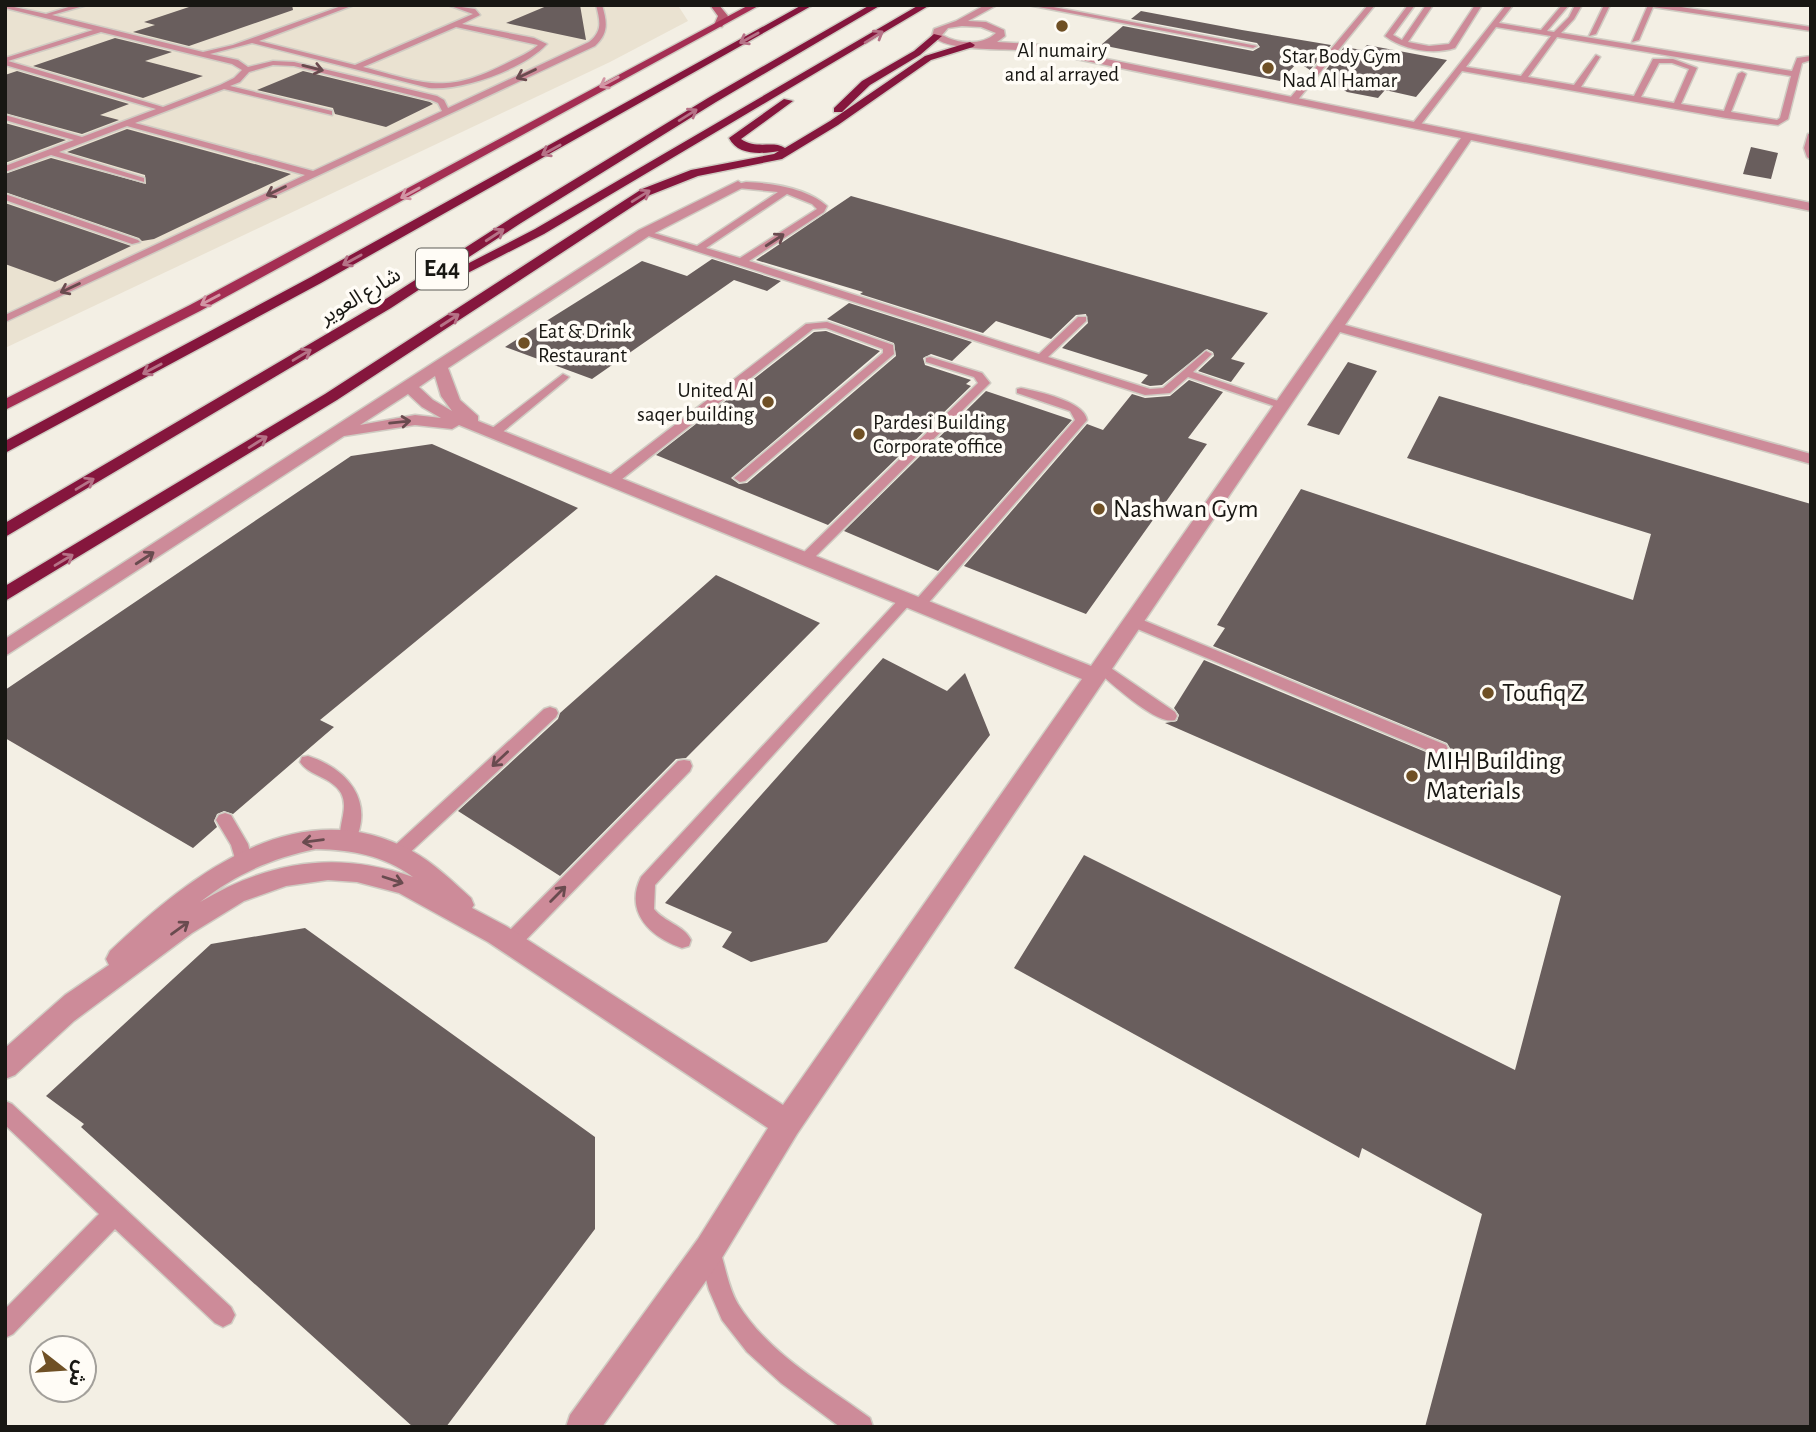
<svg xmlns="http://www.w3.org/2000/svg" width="1816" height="1432" font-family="'Alegreya Sans','Noto Sans Arabic',sans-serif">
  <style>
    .built { fill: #eae2d1 }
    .building { fill: #695e5d }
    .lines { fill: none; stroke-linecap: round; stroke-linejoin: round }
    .lane-casing { stroke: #d0ccc3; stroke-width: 3 }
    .street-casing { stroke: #d0ccc3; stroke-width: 3 }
    .secondary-casing { stroke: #d0ccc3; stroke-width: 3 }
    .primary-casing { stroke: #d0ccc3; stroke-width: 3 }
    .highway-casing { stroke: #d0ccc3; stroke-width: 3 }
    .lane { fill: #cd8b99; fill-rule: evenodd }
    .street { fill: #cd8b99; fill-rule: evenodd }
    .secondary { fill: #b7586f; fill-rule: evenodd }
    .primary { fill: #a42e53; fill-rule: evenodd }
    .highway { fill: #85163d; fill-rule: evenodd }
    .oneway { stroke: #b67287 }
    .oneway2 { stroke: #694b4f }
    .oneway3 { stroke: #d295a4 }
    .poi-dot { fill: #6f5025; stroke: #fffcf6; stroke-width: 2.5 }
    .labels { text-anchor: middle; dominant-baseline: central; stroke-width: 7; stroke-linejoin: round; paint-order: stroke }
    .far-poi-label { font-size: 21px; fill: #181713; stroke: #fffcf6; text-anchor: start }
    .far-street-label { font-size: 21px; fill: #181713; stroke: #fffcf6 }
    .shield { fill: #fffcf6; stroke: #5d5c57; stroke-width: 2 }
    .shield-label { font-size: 24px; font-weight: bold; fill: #181713 }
    .poi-label { font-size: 26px; fill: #181713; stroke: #fffcf6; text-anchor: start }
  </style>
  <rect width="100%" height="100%" fill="#f3efe4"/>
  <path class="built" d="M 5,5 L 674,5 L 679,7 L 688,21 L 610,62 L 5,348 Z"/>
  <path class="building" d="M 195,5 L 292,5 L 293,10 L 189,46 L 133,32 L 155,25 L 144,22 Z
    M 549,5 L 580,5 L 586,40 L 506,23 Z
    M 1141,11 L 1242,30 L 1331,45 L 1310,70 L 1298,62 L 1280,81 L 1101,45 L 1123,26 L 1253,51 L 1260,47 L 1257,43 L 1131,19 Z
    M 115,38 L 172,52 L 145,61 L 203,76 L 143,98 L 33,66 Z
    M 1367,45 L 1447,60 L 1416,97 L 1385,90 L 1378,98 L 1347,92 L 1321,76 L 1344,47 L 1362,50 Z
    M 17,71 L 129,104 L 100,115 L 119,120 L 82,134 L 5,113 L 5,75 Z
    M 303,71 L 430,102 L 433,104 L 386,127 L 335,114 L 333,108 L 257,90 Z
    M 5,123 L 66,140 L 5,163 Z
    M 127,129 L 291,174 L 154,239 L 142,241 L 139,238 L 5,192 L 5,174 L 51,158 L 146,184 L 145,175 L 67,152 Z
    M 1751,147 L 1778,153 L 1771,179 L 1743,174 Z
    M 851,196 L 1268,313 L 1231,359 L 1245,363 L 1231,382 L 1198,371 L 1214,356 L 1213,352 L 1207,349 L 1162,385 L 1150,386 L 1141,383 L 1148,375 L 1062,348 L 1088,323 L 1086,314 L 1076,315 L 1051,339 L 996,321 L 983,333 L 860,294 L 863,292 L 756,260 Z
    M 5,203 L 131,246 L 55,282 L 5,264 Z
    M 712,259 L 781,281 L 767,291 L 734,280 L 592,379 L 505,347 L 642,261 L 687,276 Z
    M 849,303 L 972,342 L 952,361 L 931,354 L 923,358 L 925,365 L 971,380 L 966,384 L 971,386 L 828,525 L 656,455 L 814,332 L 826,331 L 880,351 L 731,478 L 739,484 L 747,483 L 896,356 L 894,343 L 827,319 Z
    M 1348,362 L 1377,371 L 1339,435 L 1307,425 Z
    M 1189,380 L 1223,392 L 1188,438 L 1207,444 L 1086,614 L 964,566 L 1087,424 L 1103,430 L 1132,394 L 1145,398 L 1170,396 Z
    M 986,391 L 1072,420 L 938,571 L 844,531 Z
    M 1439,396 L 1811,504 L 1811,1427 L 1425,1427 L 1482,1214 L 1362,1148 L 1359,1158 L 1014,968 L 1084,855 L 1515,1070 L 1561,896 L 1165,723 L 1177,721 L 1179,715 L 1174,708 L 1204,660 L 1433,755 L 1448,754 L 1450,748 L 1447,743 L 1213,646 L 1225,628 L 1217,625 L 1301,489 L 1633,600 L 1651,534 L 1407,458 Z
    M 432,444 L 578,508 L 320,720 L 334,727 L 233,814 L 224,811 L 217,814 L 214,821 L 217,827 L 193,848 L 5,738 L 5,690 L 351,456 Z
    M 716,575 L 820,623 L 686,758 L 676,759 L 560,876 L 458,811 L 558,719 L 560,713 Z
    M 883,658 L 947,691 L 965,673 L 990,735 L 827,942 L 751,962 L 722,947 L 732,932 L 665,903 Z
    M 305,928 L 595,1137 L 595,1229 L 446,1427 L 413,1427 L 81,1127 L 84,1124 L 46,1096 L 211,944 Z"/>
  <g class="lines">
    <defs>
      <path id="lane" d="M 5,5 L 46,14 L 75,5 L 87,5 L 52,15 L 203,52 L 233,45 L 344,5 L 354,5 L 259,41 L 355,65 L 473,14 L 448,5 L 475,9 L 480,15 L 462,24 L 534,38 L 547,44 C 524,69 462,91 429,88 L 252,43 L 210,54 L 238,60 L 248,67 L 273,61 L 294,62 L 437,96 L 444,100 L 448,108 L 589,42 C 603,31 600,21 596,5 L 602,5 C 607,22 609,33 595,46 L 5,322 L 5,315 L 305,175 L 127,126 L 59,152 L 144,178 L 144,182 L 51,155 L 5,172 L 5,166 L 74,140 L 5,120 L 5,115 L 82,137 L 156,109 L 5,65 L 5,58 L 93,30 L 5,8 ZM 456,27 L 538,45 C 530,53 516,58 505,64 C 444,95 425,83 363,67 ZM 101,32 L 232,64 L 242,70 L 234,78 L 220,85 L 163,107 L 8,61 ZM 273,65 L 294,66 L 431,100 L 438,103 L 442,111 L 313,171 L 135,123 L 224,89 L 332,115 L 332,111 L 230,86 L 240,82 L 249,72 Z
        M 1028,5 L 1043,5 L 1257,46 L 1253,48 Z
        M 1368,5 L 1375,5 L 1296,102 L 1290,102 L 1290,98 Z
        M 1408,5 L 1415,5 L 1393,35 L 1402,40 L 1426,5 L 1433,5 L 1408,42 L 1429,46 L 1449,44 L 1475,5 L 1482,5 L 1455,48 C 1433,55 1403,50 1385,36 Z
        M 1506,5 L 1513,5 L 1499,23 L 1541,30 L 1562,5 L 1569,5 L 1547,31 L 1554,32 L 1569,17 L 1575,5 L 1582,5 L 1574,19 L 1561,33 L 1792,71 L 1797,58 L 1811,56 L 1811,60 L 1802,63 L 1788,119 L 1778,125 L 1726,118 L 1462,71 L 1419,127 L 1413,127 L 1413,123 ZM 1496,27 L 1551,36 L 1521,76 L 1466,67 ZM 1557,37 L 1791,76 L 1780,118 L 1777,120 L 1731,112 L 1746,74 L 1742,72 L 1738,74 L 1724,111 L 1681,104 L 1697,68 L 1673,59 L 1653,59 L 1634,96 L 1581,87 L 1600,57 L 1596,55 L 1574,85 L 1528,77 ZM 1659,63 L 1672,63 L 1689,69 L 1674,103 L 1641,97 Z
        M 1604,5 L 1610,5 L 1596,34 L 1589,36 Z
        M 1648,5 L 1668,5 L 1811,27 L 1811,31 L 1653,7 L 1639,40 L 1632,42 Z
        M 1808,134 L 1811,134 L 1811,160 L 1807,157 L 1804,148 Z
        M 746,182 C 771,183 807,188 827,206 L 824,212 L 749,261 L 1039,354 L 1078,317 L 1086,317 L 1086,321 L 1048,357 L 1150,389 L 1163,388 L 1206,351 L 1212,354 L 1193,372 L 1290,405 L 1284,409 L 1280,408 L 1188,377 L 1170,393 L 1145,395 L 639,233 L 644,230 L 697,246 L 778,192 L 738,188 L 733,185 ZM 787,194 L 812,204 L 817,209 L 740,258 L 706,248 Z
        M 5,194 L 138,240 L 140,242 L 132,244 L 5,200 Z
        M 827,322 L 893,345 L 894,354 L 745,481 L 740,482 L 734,478 L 883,353 L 883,349 L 826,328 L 813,329 L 617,483 L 607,483 L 607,477 L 806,324 Z
        M 930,357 L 982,373 L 990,383 L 810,562 L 800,562 L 798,559 L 800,556 L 978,383 L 974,377 L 926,362 L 926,358 Z
        M 563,374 L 569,377 L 567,379 L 499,435 L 491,435 L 491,429 Z
        M 1021,388 C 1039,392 1084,401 1087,420 L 924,608 L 914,608 L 912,605 L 914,602 L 1075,420 L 1070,411 L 1017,393 L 1017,389 Z
        M 906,595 L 911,597 L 913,600 L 911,603 L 655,885 L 654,909 C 664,922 685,926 691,940 L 689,946 L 682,948 C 650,937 624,912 641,877 L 901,597 Z
        M 1133,616 L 1446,745 L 1448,749 L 1446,753 L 1434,753 L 1128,625 L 1126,621 Z
        M 1102,662 L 1175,712 L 1177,716 L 1175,720 C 1157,726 1111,683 1097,671 L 1094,667 Z
        M 550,707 L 556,709 L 558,713 L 556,717 L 403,859 L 397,861 L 391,859 L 388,854 L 391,849 L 544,709 Z
        M 308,756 C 348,769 375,801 354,844 L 348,846 L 342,844 C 335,829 350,810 341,793 C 332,777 309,776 300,762 L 302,757 Z
        M 684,760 L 690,761 L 692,766 L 690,771 L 517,949 L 510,951 L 503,949 L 501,943 L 503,937 L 678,761 Z
        M 225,813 L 231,815 L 248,844 L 252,860 L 249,865 L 243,867 L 237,865 L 231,845 L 216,820 L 219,815 Z
        M 5,1101 L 12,1104 L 231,1307 L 235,1315 L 231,1323 L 223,1327 L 215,1323 L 115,1229 L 13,1334 L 5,1338 L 5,1309 L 99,1214 L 5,1125 Z
        M 709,1239 L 717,1242 C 725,1262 727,1285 738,1304 C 768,1353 825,1385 870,1418 L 873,1427 L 840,1427 L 781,1383 L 747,1352 L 722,1320 L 709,1290 L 700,1258 L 698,1250 L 701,1242 Z"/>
      <path id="street" d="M 985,5 L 997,5 L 968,21 L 986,22 L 1004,30 L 1005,36 L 997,42 L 1033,44 L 1811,203 L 1811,211 L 1471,140 L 1345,325 L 1811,454 L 1811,464 L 1340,332 L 797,1134 L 720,1261 L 602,1427 L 566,1427 L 570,1415 L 698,1239 L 768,1128 L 488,942 L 399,893 L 357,882 L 328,880 L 286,886 L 244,901 L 192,933 L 74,1021 L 15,1075 L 5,1079 L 5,1048 L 65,995 L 109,965 L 106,959 L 110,951 C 190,875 298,789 412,851 C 434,863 452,881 471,898 L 474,905 L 472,908 L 506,926 L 783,1105 L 1082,679 L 459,425 L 452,429 L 415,425 L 344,436 L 5,656 L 5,639 L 639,230 L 738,181 L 744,185 L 742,188 L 649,236 L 448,368 L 460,400 L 478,416 L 478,421 L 1091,666 L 1461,138 C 1323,110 1185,81 1047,53 C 1016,46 953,55 932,36 L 934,29 L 956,21 ZM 962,26 L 981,27 L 996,33 C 982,46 958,44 942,35 L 948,28 ZM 435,376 L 441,396 L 452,411 L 433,400 L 419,387 ZM 408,394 L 422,407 L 441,418 L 415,415 L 360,425 ZM 316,849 C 352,850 383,855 413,877 C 337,850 269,861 200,902 C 236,874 272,858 316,849 Z"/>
      <path id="secondary" d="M 710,5 L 719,5 L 728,16 L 722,27 L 714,25 L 718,16 Z"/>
      <path id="primary" d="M 749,5 L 760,5 L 200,311 L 5,410 L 5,399 L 190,305 Z"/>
      <path id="highway" d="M 802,5 L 813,5 L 321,283 L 5,453 L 5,441 L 311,277 Z
        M 870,5 L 881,5 L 716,102 L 521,223 L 391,308 L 5,537 L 5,523 L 381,302 L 513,217 L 708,98 Z
        M 919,5 L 930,5 L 544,234 L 450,282 L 440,282 L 438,279 L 535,229 Z
        M 934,34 L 942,36 L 920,55 L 870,85 L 842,112 L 834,112 L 834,108 L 862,81 L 914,51 Z
        M 970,42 L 975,45 L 973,47 L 931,60 L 838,125 L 782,159 L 698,176 L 650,195 L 337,400 L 5,601 L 5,586 L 325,394 L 642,189 L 691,170 L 774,154 L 779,151 C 762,154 738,156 729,138 L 784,99 L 793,101 L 741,139 C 757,150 773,140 785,148 L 830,121 L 925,56 Z"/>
    </defs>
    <use href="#lane" class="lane-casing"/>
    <use href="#street" class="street-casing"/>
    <use href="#secondary" class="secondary-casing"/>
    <use href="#primary" class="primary-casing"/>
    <use href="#highway" class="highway-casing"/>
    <use href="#lane" class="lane"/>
    <use href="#street" class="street"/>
    <use href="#secondary" class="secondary"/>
    <use href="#primary" class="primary"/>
    <use href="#highway" class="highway"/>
  </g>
  <defs><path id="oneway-shaft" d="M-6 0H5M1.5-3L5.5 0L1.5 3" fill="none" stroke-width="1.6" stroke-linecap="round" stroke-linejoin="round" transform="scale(1.75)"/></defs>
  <g class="oneway">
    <use href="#oneway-shaft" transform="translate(874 37) rotate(-32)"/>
    <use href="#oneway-shaft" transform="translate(749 38) rotate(151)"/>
    <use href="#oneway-shaft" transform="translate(688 115) rotate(-32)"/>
    <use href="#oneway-shaft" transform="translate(551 150) rotate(151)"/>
    <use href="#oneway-shaft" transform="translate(641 196) rotate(-32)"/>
    <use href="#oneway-shaft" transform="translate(495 235) rotate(-33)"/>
    <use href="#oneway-shaft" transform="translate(352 260) rotate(151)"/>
    <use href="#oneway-shaft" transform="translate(450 320) rotate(-33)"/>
    <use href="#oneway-shaft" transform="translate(302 355) rotate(-31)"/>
    <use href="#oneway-shaft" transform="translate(152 369) rotate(152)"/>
    <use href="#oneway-shaft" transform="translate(258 442) rotate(-32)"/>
    <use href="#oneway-shaft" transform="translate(85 484) rotate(-31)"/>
    <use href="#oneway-shaft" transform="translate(64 560) rotate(-31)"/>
  </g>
  <g class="oneway2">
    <use href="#oneway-shaft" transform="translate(313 68) rotate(14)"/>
    <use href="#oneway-shaft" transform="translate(526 74) rotate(155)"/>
    <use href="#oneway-shaft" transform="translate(276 191) rotate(155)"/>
    <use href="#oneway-shaft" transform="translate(775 240) rotate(-33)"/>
    <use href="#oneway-shaft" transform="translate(70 288) rotate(155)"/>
    <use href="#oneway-shaft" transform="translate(400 422) rotate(-6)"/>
    <use href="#oneway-shaft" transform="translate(145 558) rotate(-33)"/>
    <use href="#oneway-shaft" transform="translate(500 759) rotate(137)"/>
    <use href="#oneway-shaft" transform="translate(313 841) rotate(173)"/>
    <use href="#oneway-shaft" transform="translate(393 880) rotate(18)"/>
    <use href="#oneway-shaft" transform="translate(558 894) rotate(-45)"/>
    <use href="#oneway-shaft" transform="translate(180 928) rotate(-36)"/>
  </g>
  <g class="oneway3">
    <use href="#oneway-shaft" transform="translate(609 82) rotate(152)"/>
    <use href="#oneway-shaft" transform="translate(410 193) rotate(151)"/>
    <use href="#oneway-shaft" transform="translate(210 300) rotate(152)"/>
  </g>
  <g class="poi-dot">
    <circle cx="1062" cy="26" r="7"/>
    <circle cx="1268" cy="68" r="7"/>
    <circle cx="524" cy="343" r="7"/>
    <circle cx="768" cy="402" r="7"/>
    <circle cx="859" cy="434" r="7"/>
    <circle cx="1099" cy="509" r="7"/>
    <circle cx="1488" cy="693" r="7"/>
    <circle cx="1412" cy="776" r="7"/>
  </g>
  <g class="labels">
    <g class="far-poi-label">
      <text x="1062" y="50" text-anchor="middle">Al numairy<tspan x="1062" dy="24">and al arrayed</tspan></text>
      <text x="1282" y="56">Star Body Gym<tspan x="1282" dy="24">Nad Al Hamar</tspan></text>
      <text x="538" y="331">Eat &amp; Drink<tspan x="538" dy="24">Restaurant</tspan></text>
      <text x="754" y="390" text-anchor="end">United Al<tspan x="754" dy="24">saqer building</tspan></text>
      <text x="873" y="422">Pardesi Building<tspan x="873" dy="24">Corporate office</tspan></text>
    </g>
    <g class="far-street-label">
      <text transform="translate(360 296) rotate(-31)">شارع العوير</text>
    </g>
    <rect class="shield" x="416" y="248.5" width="52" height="41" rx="5"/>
    <g class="shield-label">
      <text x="442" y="269">E44</text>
    </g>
    <g class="poi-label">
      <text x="1113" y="509">Nashwan Gym</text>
      <text x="1502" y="693">Toufiq Z</text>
      <text x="1426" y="761">MIH Building<tspan x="1426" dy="30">Materials</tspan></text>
    </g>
  </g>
  <rect width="1816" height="1432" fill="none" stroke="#181713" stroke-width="14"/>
  <g transform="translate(63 1369) rotate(107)"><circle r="33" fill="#fffcf6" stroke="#a3a09b" stroke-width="2"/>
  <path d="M0-5L12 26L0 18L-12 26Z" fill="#6f5025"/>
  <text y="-10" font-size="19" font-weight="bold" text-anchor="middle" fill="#181713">ش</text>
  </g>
</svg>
